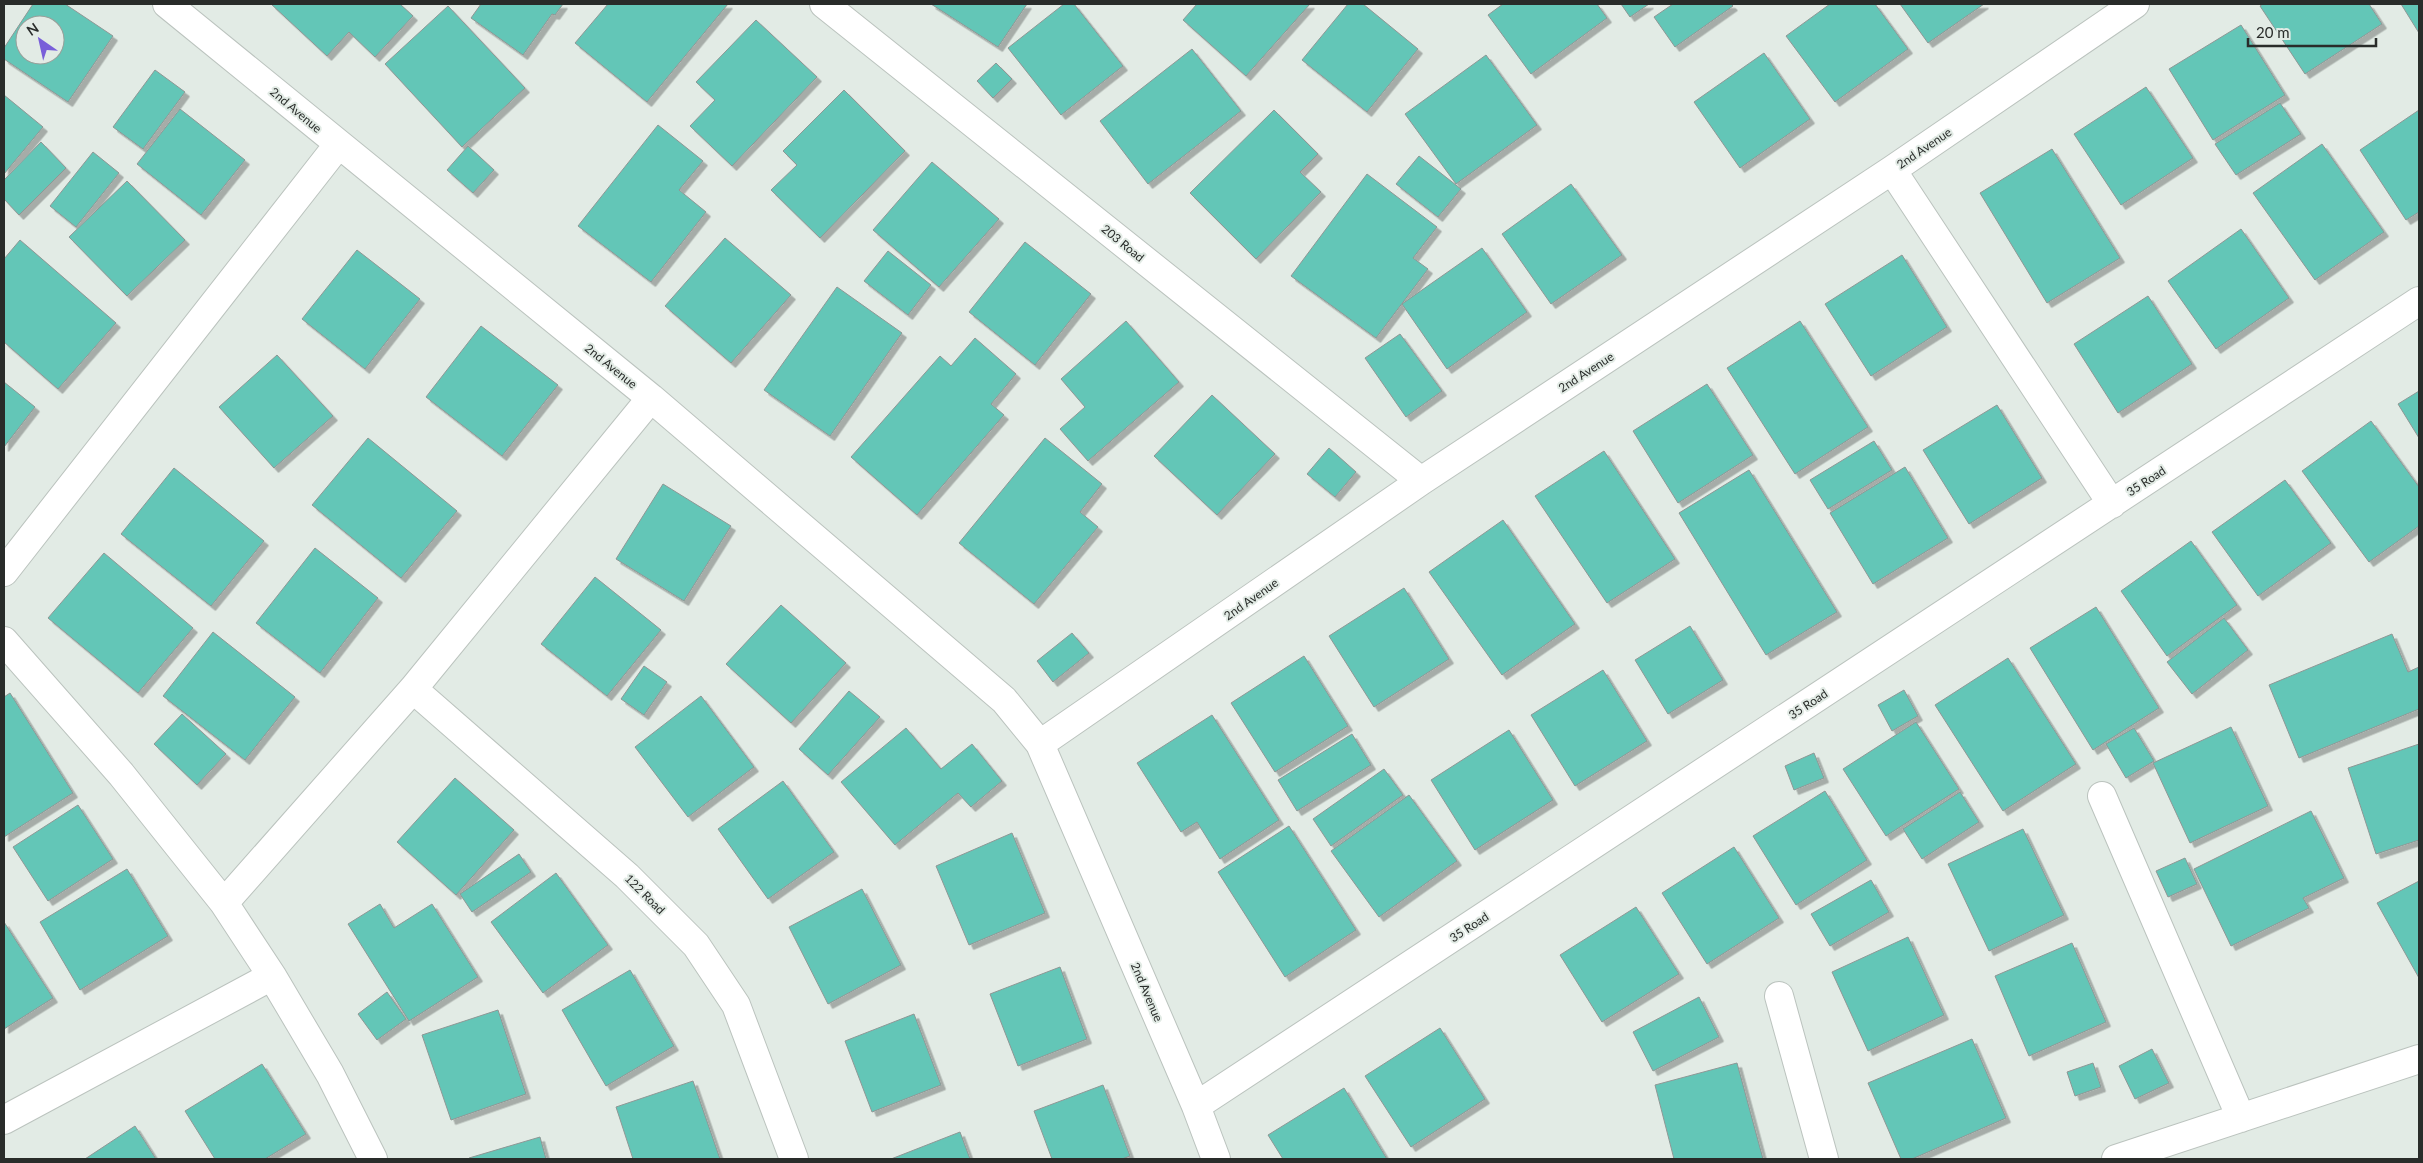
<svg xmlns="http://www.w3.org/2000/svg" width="2423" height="1163" font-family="Lato,sans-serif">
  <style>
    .building { fill: #63c6b7; stroke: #8e9795; fill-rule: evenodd; filter: url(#shadow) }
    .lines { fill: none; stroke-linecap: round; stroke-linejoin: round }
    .minor-casing { stroke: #bbc3be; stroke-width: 30 }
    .minor { stroke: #fff; stroke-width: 28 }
    .labels { text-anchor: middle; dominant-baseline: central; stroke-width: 4; stroke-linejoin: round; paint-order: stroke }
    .street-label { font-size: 12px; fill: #292c2a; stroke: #e2ebe5 }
  </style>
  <defs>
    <filter id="shadow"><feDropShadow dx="4.5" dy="4.5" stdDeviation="0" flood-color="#0004"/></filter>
  </defs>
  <rect width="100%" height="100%" fill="#e2ebe5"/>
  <path class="building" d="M 33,4 L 65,4 L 113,36 L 68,102 L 4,59 L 4,48 ZM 25,25 L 55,25 L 55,55 L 25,55 Z
    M 271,4 L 400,4 L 413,16 L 375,57 L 349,32 L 327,56 Z
    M 481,4 L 563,4 L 555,15 L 552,14 L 523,55 L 471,18 Z
    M 608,4 L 728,4 L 647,102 L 575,43 Z
    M 931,4 L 1027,4 L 998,47 Z
    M 1064,4 L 1074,4 L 1123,66 L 1061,115 L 1008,48 Z
    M 1197,4 L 1310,4 L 1246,76 L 1183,20 Z
    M 1348,4 L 1363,4 L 1418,49 L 1367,112 L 1302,60 Z
    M 1503,4 L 1597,4 L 1607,18 L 1531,74 L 1488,15 Z
    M 1621,4 L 1649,4 L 1630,17 Z
    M 1673,4 L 1731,4 L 1733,6 L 1675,47 L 1654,17 Z
    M 1830,4 L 1875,4 L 1908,49 L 1835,102 L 1786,36 Z
    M 1900,4 L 1984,4 L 1928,43 Z
    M 2263,4 L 2369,4 L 2382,24 L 2305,74 L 2260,6 Z
    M 2401,4 L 2419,4 L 2419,33 Z
    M 448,6 L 525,88 L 462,147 L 385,64 Z
    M 756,20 L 817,77 L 732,166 L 690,126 L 715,100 L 696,82 Z
    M 2241,25 L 2285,95 L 2213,140 L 2169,69 Z
    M 1192,49 L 1241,111 L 1148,184 L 1100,121 Z
    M 1764,53 L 1810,119 L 1740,168 L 1694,102 Z
    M 1486,55 L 1537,125 L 1456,184 L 1405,114 Z
    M 996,63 L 1012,79 L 993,98 L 977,81 Z
    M 155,70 L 185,92 L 143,149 L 113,127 Z
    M 2146,87 L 2193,158 L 2121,205 L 2074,134 Z
    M 844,90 L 905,151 L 820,238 L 771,190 L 797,165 L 783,151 Z
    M 4,95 L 43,127 L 4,174 Z
    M 2280,103 L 2301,134 L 2236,175 L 2215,144 Z
    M 180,109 L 245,160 L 201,215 L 137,164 Z
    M 1274,110 L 1318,154 L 1300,172 L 1321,192 L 1256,259 L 1190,193 Z
    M 2419,110 L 2419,212 L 2406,220 L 2360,150 Z
    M 658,125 L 703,161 L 679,190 L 706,212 L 651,282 L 578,226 Z
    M 41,142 L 66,168 L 19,215 L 4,199 L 4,180 Z
    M 2322,144 L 2384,232 L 2315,280 L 2253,193 Z
    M 468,146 L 494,170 L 473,193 L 447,170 Z
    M 2052,149 L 2120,258 L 2047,303 L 1980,193 Z
    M 93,152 L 119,173 L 76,227 L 50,206 Z
    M 1419,156 L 1461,189 L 1438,217 L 1396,184 Z
    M 932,162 L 999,219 L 939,287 L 873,230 Z
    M 1367,174 L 1437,227 L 1413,258 L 1428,269 L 1376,338 L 1291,276 Z
    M 127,181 L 185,240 L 127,296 L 69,237 Z
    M 1571,184 L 1622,255 L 1551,304 L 1502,234 Z
    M 2241,229 L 2289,298 L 2216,349 L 2168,281 Z
    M 725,238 L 791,295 L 731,363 L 665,306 Z
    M 20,240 L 116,323 L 58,389 L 4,342 L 4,259 Z
    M 1025,242 L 1091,294 L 1035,365 L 969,312 Z
    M 1482,248 L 1527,312 L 1447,369 L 1402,304 Z
    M 357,250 L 420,299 L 365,369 L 302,319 Z
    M 888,251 L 931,285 L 908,315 L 864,281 Z
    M 1902,255 L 1947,327 L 1871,376 L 1825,304 Z
    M 837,287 L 902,333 L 830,436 L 764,390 Z
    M 2148,296 L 2192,364 L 2118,413 L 2074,344 Z
    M 1126,321 L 1179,382 L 1088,461 L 1060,429 L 1085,407 L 1061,379 Z
    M 1800,321 L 1868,427 L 1795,474 L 1727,368 Z
    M 481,326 L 558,385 L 502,456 L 426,397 Z
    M 1400,334 L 1442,391 L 1406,417 L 1365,358 Z
    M 975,338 L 1016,374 L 991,404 L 1004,415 L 917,515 L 851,457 L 940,356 L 951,366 Z
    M 277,355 L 333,416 L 274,468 L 219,407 Z
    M 4,382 L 35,407 L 4,447 Z
    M 1707,384 L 1753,455 L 1678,503 L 1633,431 Z
    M 2419,391 L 2419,438 L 2398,404 Z
    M 1212,395 L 1275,454 L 1217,515 L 1154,456 Z
    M 1997,405 L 2042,478 L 1969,524 L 1923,450 Z
    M 2371,421 L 2419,487 L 2419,526 L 2369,562 L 2302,471 Z
    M 368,438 L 457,511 L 401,578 L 312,505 Z
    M 1045,438 L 1102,484 L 1080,512 L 1098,527 L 1034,604 L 959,543 Z
    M 1874,441 L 1892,470 L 1828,509 L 1810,480 Z
    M 1329,448 L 1356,472 L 1335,497 L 1307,474 Z
    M 1604,451 L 1675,559 L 1607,603 L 1535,496 Z
    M 1905,467 L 1948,538 L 1873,584 L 1830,513 Z
    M 174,468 L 264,541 L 211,606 L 121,534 Z
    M 1749,470 L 1837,612 L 1766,655 L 1679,513 Z
    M 2285,480 L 2331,543 L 2258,596 L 2212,532 Z
    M 663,484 L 731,526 L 684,601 L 616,559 Z
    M 1503,520 L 1575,624 L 1502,675 L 1429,572 Z
    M 2191,541 L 2237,605 L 2167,656 L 2121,591 Z
    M 315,548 L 378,598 L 320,673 L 256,623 Z
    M 104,553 L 193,628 L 138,693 L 48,618 Z
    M 595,577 L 661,630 L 607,696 L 541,644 Z
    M 1404,588 L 1449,659 L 1374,707 L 1329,636 Z
    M 781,605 L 846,663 L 791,723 L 726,664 Z
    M 2096,607 L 2159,708 L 2093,750 L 2030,648 Z
    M 2224,618 L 2248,650 L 2192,694 L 2167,662 Z
    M 1690,626 L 1723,680 L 1668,714 L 1635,660 Z
    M 213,632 L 295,697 L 245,760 L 163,696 Z
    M 1072,633 L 1089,653 L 1053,682 L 1037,661 Z
    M 2392,634 L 2408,672 L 2419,667 L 2419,709 L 2299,758 L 2269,685 Z
    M 1304,656 L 1348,726 L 1275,772 L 1231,703 Z
    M 2008,658 L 2076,764 L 2003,811 L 1935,705 Z
    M 644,666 L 667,682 L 644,715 L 621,699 Z
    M 1603,670 L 1647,741 L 1575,786 L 1531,715 Z
    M 1904,690 L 1918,716 L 1892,731 L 1878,705 Z
    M 849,691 L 880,717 L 828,775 L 799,749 Z
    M 10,693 L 73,793 L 4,837 L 4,697 Z
    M 701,696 L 754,767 L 688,817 L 635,747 Z
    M 182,714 L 226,754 L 197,785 L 154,744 Z
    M 1212,715 L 1279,820 L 1220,859 L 1197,822 L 1181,832 L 1137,763 Z
    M 1916,722 L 1959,789 L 1886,836 L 1843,769 Z
    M 2231,727 L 2268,806 L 2190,843 L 2153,763 Z
    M 906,728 L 941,769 L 972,744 L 1002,781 L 971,807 L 958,793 L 895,845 L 841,782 Z
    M 2134,728 L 2154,761 L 2126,778 L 2106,744 Z
    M 1509,730 L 1553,800 L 1475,850 L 1431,780 Z
    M 1352,734 L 1371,765 L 1297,811 L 1278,780 Z
    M 2419,744 L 2419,840 L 2376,854 L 2348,768 Z
    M 1814,753 L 1824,778 L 1794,790 L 1785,766 Z
    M 1384,769 L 1403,795 L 1331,846 L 1313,819 Z
    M 455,778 L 514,830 L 456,895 L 397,842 Z
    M 783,781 L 834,852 L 768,899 L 718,829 Z
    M 1825,791 L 1867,860 L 1796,905 L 1753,836 Z
    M 1960,792 L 1979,822 L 1922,859 L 1903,829 Z
    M 1409,795 L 1457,861 L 1379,917 L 1331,851 Z
    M 78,805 L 113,859 L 48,901 L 13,847 Z
    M 2311,811 L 2344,878 L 2303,898 L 2309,908 L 2231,946 L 2194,869 Z
    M 1289,826 L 1356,930 L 1285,977 L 1218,872 Z
    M 2023,829 L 2064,915 L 1989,951 L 1948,864 Z
    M 1012,833 L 1045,913 L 969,945 L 936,866 Z
    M 1734,847 L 1779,918 L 1707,964 L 1662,893 Z
    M 519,854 L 531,872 L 472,912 L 460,894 Z
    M 2185,858 L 2197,884 L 2168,897 L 2156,871 Z
    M 127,869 L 168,936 L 80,990 L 40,922 Z
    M 556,873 L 608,945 L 543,993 L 491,922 Z
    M 1871,880 L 1889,912 L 1830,946 L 1811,914 Z
    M 2419,881 L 2419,978 L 2377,903 Z
    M 862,889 L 901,965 L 828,1004 L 789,927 Z
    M 380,904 L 394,928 L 432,904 L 478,977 L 409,1021 L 348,924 Z
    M 1636,907 L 1679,974 L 1602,1022 L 1560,955 Z
    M 4,922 L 53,998 L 4,1029 Z
    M 1908,937 L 1944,1015 L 1868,1051 L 1832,972 Z
    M 2072,943 L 2106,1022 L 2029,1056 L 1995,976 Z
    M 1060,967 L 1087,1039 L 1018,1066 L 990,994 Z
    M 630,970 L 674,1046 L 606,1086 L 562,1010 Z
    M 387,992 L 406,1019 L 377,1040 L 358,1014 Z
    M 1699,997 L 1719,1037 L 1653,1071 L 1633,1032 Z
    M 498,1010 L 526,1094 L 451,1120 L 422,1035 Z
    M 914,1014 L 941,1085 L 872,1112 L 845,1041 Z
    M 1440,1028 L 1485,1099 L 1411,1147 L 1365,1076 Z
    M 1972,1039 L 2006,1118 L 1912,1159 L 1901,1159 L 1868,1083 Z
    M 2152,1049 L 2169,1083 L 2135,1099 L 2119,1066 Z
    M 1737,1063 L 1763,1159 L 1674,1159 L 1655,1085 Z
    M 2093,1063 L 2101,1087 L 2075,1096 L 2067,1072 Z
    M 262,1064 L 306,1134 L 265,1159 L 215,1159 L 185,1111 Z
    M 693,1081 L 720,1159 L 633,1159 L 616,1107 Z
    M 1103,1085 L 1130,1156 L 1122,1159 L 1052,1159 L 1034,1111 Z
    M 1344,1088 L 1387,1159 L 1283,1159 L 1268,1135 Z
    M 135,1126 L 156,1159 L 85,1159 Z
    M 960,1132 L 970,1159 L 891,1159 Z
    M 540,1137 L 546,1159 L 469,1159 L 469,1158 Z"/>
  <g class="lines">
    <defs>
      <path id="minor" d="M 167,4 L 651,398 L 1004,700 L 1040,744 L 1196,1106 L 1216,1159
        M 824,4 L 1421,481
        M 1892,170 L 2112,504
        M 4,572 L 338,145
        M 4,641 L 121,774 L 224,903 L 272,976 L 330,1074 L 373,1159
        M 413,689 L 627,876 L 696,945 L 736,1005 L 794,1159
        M 1040,744 L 1421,481 L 1892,170 L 2135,4
        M 2102,796 L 2241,1118
        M 224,903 L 413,689 L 651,398
        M 1779,996 L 1824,1159
        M 1196,1106 L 2419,301
        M 4,1120 L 272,976
        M 2116,1159 L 2419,1059"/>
    </defs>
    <use href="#minor" class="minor-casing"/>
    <use href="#minor" class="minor"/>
  </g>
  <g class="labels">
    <g class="street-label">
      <text transform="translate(296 110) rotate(40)">2nd Avenue</text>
      <text transform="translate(1924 148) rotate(-34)">2nd Avenue</text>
      <text transform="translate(1123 243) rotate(39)">203 Road</text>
      <text transform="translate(611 366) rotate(39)">2nd Avenue</text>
      <text transform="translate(1586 372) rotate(-33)">2nd Avenue</text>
      <text transform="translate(2146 481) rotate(-33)">35 Road</text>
      <text transform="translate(1251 599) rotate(-35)">2nd Avenue</text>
      <text transform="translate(1808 704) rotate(-33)">35 Road</text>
      <text transform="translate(645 894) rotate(45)">122 Road</text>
      <text transform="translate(1469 927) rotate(-33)">35 Road</text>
      <text transform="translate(1147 992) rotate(67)">2nd Avenue</text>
    </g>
  </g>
  <rect width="2423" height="1163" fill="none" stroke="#292c2a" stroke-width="10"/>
  <g transform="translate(40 40) rotate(326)"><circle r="24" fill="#e2ebe5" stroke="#989f9a"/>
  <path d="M0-4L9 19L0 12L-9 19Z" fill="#795fd9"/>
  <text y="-8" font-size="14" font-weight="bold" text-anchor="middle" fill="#292c2a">N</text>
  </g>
  <path d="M2248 38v8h128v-8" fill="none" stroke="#292c2a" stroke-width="2.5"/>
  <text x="2256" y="38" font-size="15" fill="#292c2a" stroke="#e2ebe5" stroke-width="4" paint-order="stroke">20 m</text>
</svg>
